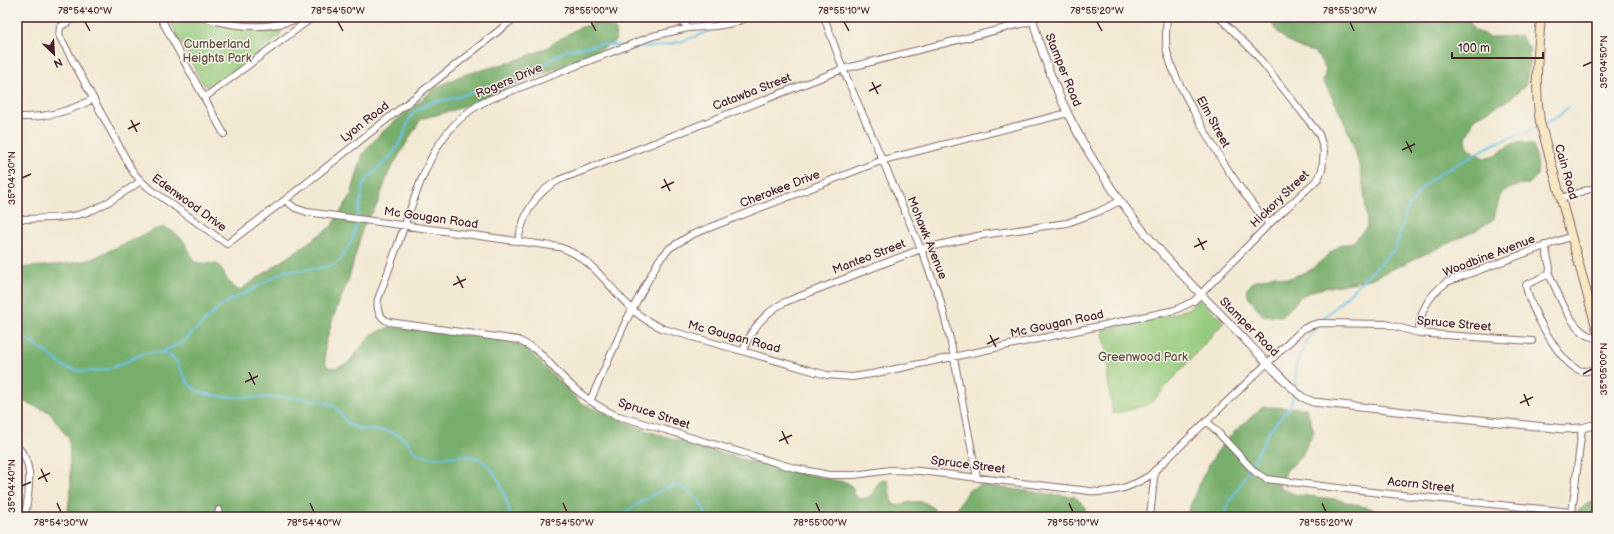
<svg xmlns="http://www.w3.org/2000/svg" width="1614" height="534" font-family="'Balsamiq Sans',sans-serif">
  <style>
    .green { fill: #95ca7c; stroke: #707454 }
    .forest { fill: #78ae6c; stroke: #61664c }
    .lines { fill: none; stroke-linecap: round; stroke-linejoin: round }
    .stream { stroke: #6cc2e9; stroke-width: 2 }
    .minor-casing { stroke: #856666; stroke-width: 8 }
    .tertiary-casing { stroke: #856666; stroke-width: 9 }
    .secondary-casing { stroke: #856666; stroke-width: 10 }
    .minor { stroke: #fff; stroke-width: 6 }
    .tertiary { stroke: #fff; stroke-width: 7 }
    .secondary { stroke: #f7e8c3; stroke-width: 8 }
    .ticks { fill: none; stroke: #4a1f2b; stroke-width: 1.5 }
    .labels { text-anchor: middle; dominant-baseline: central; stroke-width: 3; stroke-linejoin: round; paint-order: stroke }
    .park-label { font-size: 12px; fill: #605243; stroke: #f7f3e8 }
    .street-label { font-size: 12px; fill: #4a1f2b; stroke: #f7f3e8 }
    .neatline { fill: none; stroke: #4a1f2b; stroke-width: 1.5 }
    .ticks-label { font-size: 10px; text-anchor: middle; fill: #4a1f2b }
  </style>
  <rect width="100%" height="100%" fill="#f7f3e8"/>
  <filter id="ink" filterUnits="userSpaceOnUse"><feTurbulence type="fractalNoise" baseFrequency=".025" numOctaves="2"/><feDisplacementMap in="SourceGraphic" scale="8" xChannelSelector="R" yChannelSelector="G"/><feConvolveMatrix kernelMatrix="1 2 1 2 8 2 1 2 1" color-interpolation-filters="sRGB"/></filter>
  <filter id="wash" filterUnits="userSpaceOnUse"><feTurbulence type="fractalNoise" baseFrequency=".012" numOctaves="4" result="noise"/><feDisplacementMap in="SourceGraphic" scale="16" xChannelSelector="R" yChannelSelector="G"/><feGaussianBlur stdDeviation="0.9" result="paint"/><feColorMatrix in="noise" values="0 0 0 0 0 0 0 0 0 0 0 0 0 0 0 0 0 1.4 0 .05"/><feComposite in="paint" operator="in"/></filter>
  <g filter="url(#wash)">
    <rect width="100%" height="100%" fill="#f2e9d3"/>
    <path class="green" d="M 168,17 L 196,17 L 210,22 L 279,27 L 281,33 L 280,36 L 217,85 C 211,87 206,88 202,83 Z
      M 1201,299 L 1224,322 L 1153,401 L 1144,406 L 1113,414 L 1108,381 L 1107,351 L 1102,330 L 1176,313 L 1189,308 Z"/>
    <path class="forest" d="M 1269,17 L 1469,17 L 1468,19 L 1474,30 L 1490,37 L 1521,36 L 1529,48 L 1530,65 L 1525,86 L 1508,100 L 1475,118 L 1466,138 L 1468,149 L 1484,158 L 1498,154 L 1510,144 L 1520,142 L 1533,145 L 1538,165 L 1537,176 L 1529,184 L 1517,186 L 1501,192 L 1494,219 L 1473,232 L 1371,279 L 1315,290 L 1299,297 L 1294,305 L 1281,316 L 1263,315 L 1249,298 L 1246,290 L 1254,281 L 1275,275 L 1287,279 L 1311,270 L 1338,246 L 1353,242 L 1367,227 C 1365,169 1352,131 1323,81 L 1326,69 L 1315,52 C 1294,48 1277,37 1269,17 Z
      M 601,22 L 616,30 L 615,41 L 590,56 L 546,72 L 454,110 L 421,119 L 389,172 L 377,205 L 363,227 L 349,278 L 333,318 L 325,346 L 325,362 L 328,367 L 336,368 L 348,363 L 371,335 L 390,327 L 508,340 L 529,351 L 581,403 L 650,432 L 752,462 L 848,483 L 853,488 L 854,494 L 860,499 C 877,497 871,488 882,480 L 888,481 L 891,500 L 894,505 C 910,505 919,495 934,509 L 933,517 L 67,517 L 71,488 L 69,439 L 49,412 L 17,399 L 17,268 L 66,264 L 89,260 L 156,229 L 165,227 C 182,236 187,243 193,261 C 202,265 210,262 219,265 L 228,281 L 239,291 L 332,226 L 351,195 L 363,153 L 381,133 L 437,87 L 460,76 L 514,61 L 543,50 L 578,28 Z
      M 1263,407 L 1306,408 L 1314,431 L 1301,457 L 1286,471 L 1279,488 L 1297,495 L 1335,499 L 1403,517 L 1186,517 C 1194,496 1202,474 1215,455 C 1226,437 1247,421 1263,407 Z
      M 981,485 L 1075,497 L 1083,504 L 1088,517 L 958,517 L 957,508 L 968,490 Z
      M 1597,501 L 1597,517 L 1570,517 L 1589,503 Z"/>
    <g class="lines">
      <path class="stream" d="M 723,22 L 735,17
        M 633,45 C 653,51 695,40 713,28
        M 1543,124 L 1559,116 L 1569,106
        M 1321,321 L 1395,249 L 1401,232 L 1406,211 L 1423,186 L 1445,170 L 1496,143 L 1539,127
        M 17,332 C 29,342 42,349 54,358 C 57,361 60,364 63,366 C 79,374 104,372 119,365 C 133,359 145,349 162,353 C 186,358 178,386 203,393 C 242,403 282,392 320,401 C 345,406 338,419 352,426 C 365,433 380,428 393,433 C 400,435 406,440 410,445 C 411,447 412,449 413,450 C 416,453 421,454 424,456 C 445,463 465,447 485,463 C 498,473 504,491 508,506 C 509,509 509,514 511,517
        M 161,353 L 184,341 L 220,307 L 230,300 L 248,292 L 279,274 L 288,270 L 299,271 L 331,266 L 340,261 L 353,238 L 362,194 L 363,185 L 369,177 L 392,155 L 403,137 L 409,119 L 415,111 L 433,102 L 455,98 L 469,93 L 492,90 L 525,80 L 559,54 L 567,50 L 602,44 L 622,46
        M 1295,388 L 1296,364 L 1312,332 L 1317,326
        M 614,517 C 638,509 656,486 681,485 L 699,500 L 707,517
        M 1223,517 L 1227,506 L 1252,465 L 1269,431 L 1290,407 L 1294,392"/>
    </g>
  </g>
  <g filter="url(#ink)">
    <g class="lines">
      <defs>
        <path id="minor" d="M 76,17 L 60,27 L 59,35 L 133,172 L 141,181 L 149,188 L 227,244 L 285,200 L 516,17
          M 160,17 L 224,134
          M 201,17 C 233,27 270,31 302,17
          M 679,17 L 688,28
          M 749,17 L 733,23 L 716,26 L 688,28 L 653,36 L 488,100 C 438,124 424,172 406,221 C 397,247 388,273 378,299 C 376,310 379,317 389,322 L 518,340 L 533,348 L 540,353 C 565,380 580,398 615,415 L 794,468 L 829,475 L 854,475 L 891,470 L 920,471 L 1098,492 C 1117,492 1133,486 1149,476 L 1303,329 L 1312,325 L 1320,323 L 1386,324 L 1419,333 L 1430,334 L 1532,341
          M 824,17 L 843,69 L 921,249 L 940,299 L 951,343 L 977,477
          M 1167,17 C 1166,28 1165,40 1167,51 C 1172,72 1183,91 1193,110 C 1216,152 1237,188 1269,224
          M 204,98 L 313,17
          M 17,117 C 44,118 69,112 93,99
          M 1561,198 L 1597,187
          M 285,200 L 295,208 L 307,212 L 559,247 C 592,257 608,287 633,310 C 642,318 652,324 664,329 L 827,375 L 852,377 L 872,374 L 1175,310 L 1194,301 L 1269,224 L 1318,179 L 1322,170 L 1324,151 L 1319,134 L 1255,53 L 1219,17
          M 17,219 C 41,218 68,220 90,211 C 108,204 124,192 141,181
          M 518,241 C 523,215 534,193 559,180 L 843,69 L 1033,21
          M 1545,245 L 1550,268 L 1549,274 C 1559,294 1572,336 1597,338
          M 1549,274 L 1526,285 C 1528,306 1560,363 1579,370 C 1585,373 1591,370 1597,368
          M 1419,333 C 1419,311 1429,295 1447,282 L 1572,236
          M 743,351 C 751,329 764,313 785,302 L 921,249 L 982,235 L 1067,223 L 1098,212 L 1120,201
          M 590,401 L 626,321 L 659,260 L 670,248 L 691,235 L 883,160 L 1068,113
          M 1207,421 L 1255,472 L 1266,479 L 1362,491 L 1572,512 L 1582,428
          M 17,446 C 36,465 28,493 25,517
          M 218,517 L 219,510
          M 1150,517 L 1155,470"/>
        <path id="tertiary" d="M 1032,17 C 1051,92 1090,163 1137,223 C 1167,261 1201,294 1234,328 C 1256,351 1278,376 1302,397 L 1313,402 L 1564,429 L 1582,428 L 1597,424"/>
        <path id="secondary" d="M 1541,17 C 1538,55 1534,83 1540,122 L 1597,330"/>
      </defs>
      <use href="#minor" class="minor-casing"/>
      <use href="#tertiary" class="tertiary-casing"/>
      <use href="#secondary" class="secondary-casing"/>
      <use href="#minor" class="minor"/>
      <use href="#tertiary" class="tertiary"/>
      <use href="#secondary" class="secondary"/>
    </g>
  </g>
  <path class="ticks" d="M 85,22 L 90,31M 338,22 L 343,31M 591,22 L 596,31M 844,22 L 849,31M 1097,22 L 1102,31M 1350,22 L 1354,31M 1583,66 L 1592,62M 872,82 L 878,94M 869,91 L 881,85M 131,120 L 137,132M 128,129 L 140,123M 1406,141 L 1412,153M 1402,150 L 1415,144M 22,178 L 31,174M 664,179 L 670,191M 661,188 L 674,182M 1198,238 L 1204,250M 1194,247 L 1207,241M 457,276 L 463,288M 453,285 L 466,279M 990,335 L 996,347M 987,344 L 999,338M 249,372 L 255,385M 1583,374 L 1592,369M 245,382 L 258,376M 1524,394 L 1529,406M 1520,403 L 1533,397M 782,431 L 788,444M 779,441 L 792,435M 41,469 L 47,482M 38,479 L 50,473M 22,486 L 31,482M 57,503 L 61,512M 310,503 L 314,512M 563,503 L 567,512M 816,503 L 820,512M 1069,503 L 1073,512M 1322,503 L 1326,512"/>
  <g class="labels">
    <g class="park-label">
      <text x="217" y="44">Cumberland<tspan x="217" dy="14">Heights Park</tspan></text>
      <text x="1143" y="357">Greenwood Park</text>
    </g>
    <g class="street-label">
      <text transform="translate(1063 70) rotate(68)">Stamper Road</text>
      <text transform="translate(509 81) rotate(-23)">Rogers Drive</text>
      <text transform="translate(752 92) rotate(-21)">Catawba Street</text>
      <text transform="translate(365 122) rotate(-38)">Lyon Road</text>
      <text transform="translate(1213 122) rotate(61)">Elm Street</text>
      <text transform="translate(1566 172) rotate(74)">Cain Road</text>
      <text transform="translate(780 189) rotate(-21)">Cherokee Drive</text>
      <text transform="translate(1280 199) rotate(-44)">Hickory Street</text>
      <text transform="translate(189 203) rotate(36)">Edenwood Drive</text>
      <text transform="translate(431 218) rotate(8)">Mc Gougan Road</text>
      <text transform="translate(927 238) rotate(68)">Mohawk Avenue</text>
      <text transform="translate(1489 256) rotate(-21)">Woodbine Avenue</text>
      <text transform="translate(869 257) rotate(-21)">Manteo Street</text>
      <text transform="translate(1057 324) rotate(-12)">Mc Gougan Road</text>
      <text transform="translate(1454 324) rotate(5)">Spruce Street</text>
      <text transform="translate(1249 327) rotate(45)">Stamper Road</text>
      <text transform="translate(734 337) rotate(15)">Mc Gougan Road</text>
      <text transform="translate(654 414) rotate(18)">Spruce Street</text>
      <text transform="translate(968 465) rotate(7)">Spruce Street</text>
      <text transform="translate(1421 485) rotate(6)">Acorn Street</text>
    </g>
  </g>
  <rect width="1614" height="534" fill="none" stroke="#f7f3e8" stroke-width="44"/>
  <g transform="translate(54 54) rotate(155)" stroke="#f7f3e8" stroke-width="3" paint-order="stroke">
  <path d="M0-3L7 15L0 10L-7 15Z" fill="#4a1f2b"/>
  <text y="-6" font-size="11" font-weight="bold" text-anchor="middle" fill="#4a1f2b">N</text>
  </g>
  <path d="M1452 52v6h91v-6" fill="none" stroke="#4a1f2b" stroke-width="2"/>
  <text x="1458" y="52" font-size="12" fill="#4a1f2b" stroke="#f7f3e8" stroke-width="3" paint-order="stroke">100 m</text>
  <rect x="22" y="22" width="1570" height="490" class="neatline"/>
  <g class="ticks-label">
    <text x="85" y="14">78°54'40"W</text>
    <text x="338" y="14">78°54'50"W</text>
    <text x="591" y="14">78°55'00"W</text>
    <text x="844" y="14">78°55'10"W</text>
    <text x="1097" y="14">78°55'20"W</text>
    <text x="1350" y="14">78°55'30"W</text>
    <text transform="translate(1603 62) rotate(-90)" y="4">35°04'50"N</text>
    <text transform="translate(11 178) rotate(-90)" y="4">35°04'30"N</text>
    <text transform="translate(1603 369) rotate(-90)" y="4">35°05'00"N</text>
    <text transform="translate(11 486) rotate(-90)" y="4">35°04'40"N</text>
    <text x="61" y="526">78°54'30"W</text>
    <text x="314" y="526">78°54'40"W</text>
    <text x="567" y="526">78°54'50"W</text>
    <text x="820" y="526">78°55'00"W</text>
    <text x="1073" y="526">78°55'10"W</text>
    <text x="1326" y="526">78°55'20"W</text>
  </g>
</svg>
